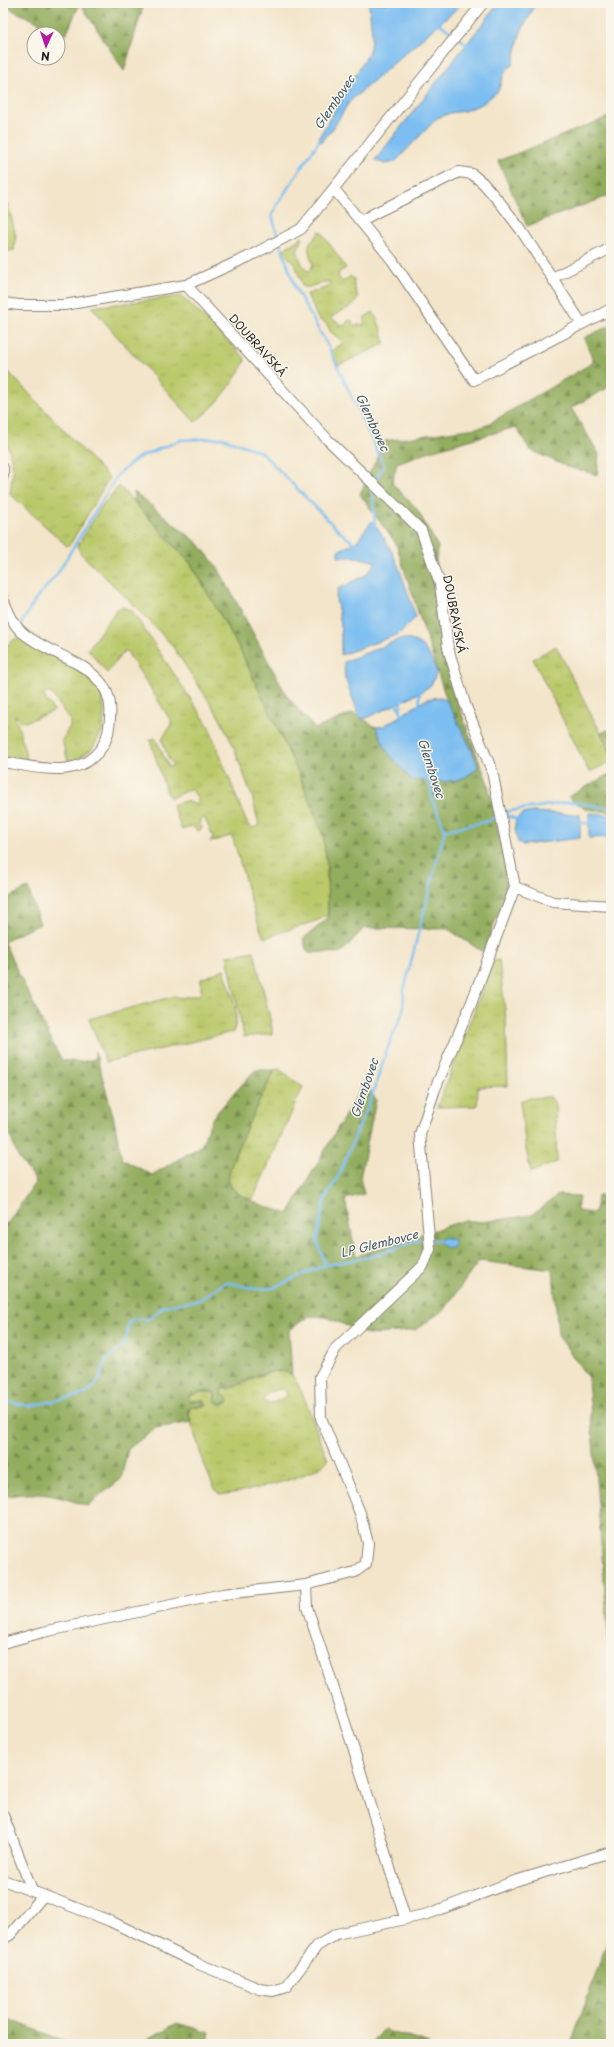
<svg xmlns="http://www.w3.org/2000/svg" width="614" height="2047" font-family="'Playpen Sans',sans-serif">
  <style>
    .grass { fill: url(#grass-tufts); stroke: #6b7244; fill-rule: evenodd }
    .forest { fill: url(#forest-firs); stroke: #58643e }
    .water { fill: #7cbef1; stroke: #4c6d86 }
    .lines { fill: none; stroke-linecap: round; stroke-linejoin: round }
    .stream { stroke: #7cbef1; stroke-width: 2.5 }
    .minor-casing { stroke: #888073; stroke-width: 12 }
    .minor { stroke: #fff; stroke-width: 10 }
    .labels { text-anchor: middle; dominant-baseline: central; stroke-width: 3; stroke-linejoin: round; paint-order: stroke }
    .street-label { font-size: 11px; fill: #1c1c1c; stroke: #fbf7ec }
    .water-label { font-size: 12px; font-style: italic; fill: #3e5567; stroke: #fbf7ec }
  </style>
  <defs>
    <pattern id="grass-tufts" width="24" height="20" patternUnits="userSpaceOnUse"><rect width="24" height="20" fill="#bac96b"/><path d="M3 7l-1-3M5 7V3M7 7l1-3M15 17l-1-3M17 17v-4M19 17l1-3" fill="none" stroke="#9fac5c"/></pattern>
    <pattern id="forest-firs" width="22" height="20" patternUnits="userSpaceOnUse"><rect width="22" height="20" fill="#93ad5f"/><path d="M5 1l3.5 6h-7zM16 11l3.5 6h-7z" fill="#778c4e"/></pattern>
  </defs>
  <rect width="100%" height="100%" fill="#fbf7ec"/>
  <filter id="ink" filterUnits="userSpaceOnUse"><feTurbulence type="fractalNoise" baseFrequency=".025" numOctaves="2"/><feDisplacementMap in="SourceGraphic" scale="8" xChannelSelector="R" yChannelSelector="G"/><feConvolveMatrix kernelMatrix="1 2 1 2 8 2 1 2 1" color-interpolation-filters="sRGB"/></filter>
  <filter id="wash" filterUnits="userSpaceOnUse"><feTurbulence type="fractalNoise" baseFrequency=".012" numOctaves="4" result="noise"/><feDisplacementMap in="SourceGraphic" scale="16" xChannelSelector="R" yChannelSelector="G"/><feGaussianBlur stdDeviation="0.9" result="paint"/><feColorMatrix in="noise" values="0 0 0 0 0 0 0 0 0 0 0 0 0 0 0 0 0 1.4 0 .05"/><feComposite in="paint" operator="in"/></filter>
  <g filter="url(#wash)">
    <rect width="100%" height="100%" fill="#f3e5ca"/>
    <path class="grass" d="M 3,186 L 16,236 L 14,250 L 3,252 Z
      M 319,231 L 322,233 L 346,268 L 339,272 L 338,276 L 342,282 L 351,276 L 354,279 C 353,286 355,288 357,294 C 362,304 339,312 333,316 L 332,319 L 344,326 L 349,320 L 352,321 L 354,326 L 364,324 L 365,317 L 373,312 C 379,323 383,331 384,344 L 339,365 L 331,354 L 331,351 L 342,344 L 342,341 L 331,332 L 326,323 L 318,319 L 307,294 L 328,287 L 330,282 C 321,280 312,289 303,287 L 295,264 L 284,253 L 284,249 L 302,237 C 303,242 299,244 298,248 C 296,255 303,265 306,270 L 310,271 L 313,264 C 310,255 305,246 313,239 C 317,236 318,236 319,231 Z
      M 182,296 L 244,357 L 245,361 C 229,390 221,401 195,422 L 114,333 L 92,307 Z
      M 3,366 L 109,478 L 71,543 L 67,546 L 10,494 L 13,470 L 10,452 L 3,437 Z
      M 119,486 L 191,564 L 238,646 L 299,774 L 323,835 L 327,865 L 328,914 L 319,920 L 264,938 L 255,915 L 233,838 L 230,836 L 210,842 L 213,836 L 204,817 L 199,821 L 202,828 L 199,831 L 191,826 L 182,830 L 173,806 C 181,802 185,799 194,804 L 199,800 L 191,789 L 170,798 L 165,788 L 150,740 L 155,738 L 169,767 L 173,764 L 169,760 L 162,740 L 171,724 L 171,721 L 126,650 L 124,651 L 107,673 L 88,649 L 116,610 L 122,607 L 132,611 L 208,725 L 246,821 L 249,826 L 253,828 L 259,825 L 252,796 L 232,743 L 218,715 L 171,644 L 132,603 L 80,553 L 78,545 L 103,504 Z
      M 20,638 L 84,674 L 101,694 L 104,707 L 103,730 L 92,749 L 79,758 L 68,761 L 62,740 L 70,726 L 70,720 L 51,693 L 45,693 L 44,697 L 54,711 L 25,722 L 21,721 L 15,715 L 28,763 L 3,756 L 3,648 L 15,639 Z
      M 556,646 L 611,753 L 611,762 L 589,772 L 533,659 Z
      M 254,951 L 272,1027 L 272,1034 L 244,1037 L 227,956 Z
      M 494,960 L 499,960 L 506,1019 L 508,1086 L 478,1087 L 477,1106 L 437,1107 Z
      M 224,969 C 229,987 242,1014 233,1032 L 106,1062 L 89,1019 L 175,996 L 180,998 L 201,994 L 201,979 Z
      M 279,1069 L 303,1087 L 253,1199 C 244,1198 232,1191 229,1182 C 224,1168 266,1086 275,1070 Z
      M 550,1097 L 555,1103 L 557,1162 L 531,1172 L 526,1149 L 520,1101 L 529,1098 Z
      M 275,1371 C 280,1371 288,1370 292,1375 C 302,1386 321,1443 328,1460 C 314,1478 243,1492 220,1495 C 209,1487 194,1431 189,1415 L 190,1407 L 199,1407 L 205,1401 L 188,1401 L 189,1396 L 200,1392 L 213,1392 L 215,1395 L 214,1401 L 222,1394 L 221,1389 L 230,1389 L 259,1376 ZM 282,1389 L 286,1392 L 286,1395 C 281,1401 270,1406 263,1401 C 266,1392 273,1390 282,1389 Z"/>
    <path class="forest" d="M 9,3 L 144,3 L 124,71 L 80,3 L 66,35 L 10,9 Z
      M 611,116 L 611,195 L 527,226 L 498,161 Z
      M 611,325 L 611,386 L 571,408 L 599,454 L 597,475 L 568,467 L 530,450 L 516,427 L 430,451 L 397,463 L 392,483 L 417,509 L 438,547 L 432,585 L 444,653 L 464,721 L 488,784 L 505,862 L 506,894 L 483,952 L 448,929 L 364,928 L 341,953 L 307,952 L 303,939 L 327,919 L 328,914 L 327,865 L 323,835 L 299,774 L 238,646 L 191,564 L 134,502 L 134,492 L 198,543 L 218,568 L 287,696 L 315,729 L 353,713 L 376,727 L 387,751 L 453,782 L 472,773 L 477,766 L 472,750 L 447,701 L 396,544 L 360,494 L 385,441 L 483,427 L 594,362 L 584,338 Z
      M 611,729 L 611,753 L 601,733 Z
      M 611,773 L 611,812 L 585,809 L 568,797 Z
      M 28,888 L 40,924 L 8,939 L 4,943 L 57,1052 L 62,1060 L 80,1062 L 95,1059 L 95,1051 L 113,1115 L 122,1159 L 152,1175 L 201,1146 L 213,1117 L 255,1070 L 275,1070 C 267,1086 223,1170 229,1183 C 235,1199 273,1208 288,1214 L 365,1081 L 376,1100 L 360,1178 L 364,1194 L 345,1199 L 356,1256 L 465,1220 L 482,1222 L 532,1215 L 558,1195 L 579,1196 L 577,1211 L 595,1213 L 597,1196 L 611,1195 L 611,1703 L 609,1644 L 588,1378 L 558,1335 L 553,1270 L 479,1261 L 444,1310 L 415,1330 L 369,1335 L 326,1317 L 309,1316 L 289,1330 L 292,1375 C 269,1361 244,1387 221,1389 L 222,1394 L 228,1398 L 229,1402 L 223,1405 L 214,1401 L 215,1395 L 213,1392 L 200,1392 L 189,1396 L 189,1401 L 205,1401 L 207,1403 L 206,1406 L 190,1407 L 188,1410 L 191,1422 L 156,1428 L 128,1449 L 121,1479 L 87,1506 C 56,1495 37,1490 3,1497 L 3,1224 L 8,1223 L 36,1181 L 18,1157 L 5,1121 L 3,1120 L 3,900 Z
      M 611,1931 L 611,2044 L 571,2044 Z
      M 3,2017 L 72,2044 L 3,2044 Z
      M 177,2023 L 210,2033 L 207,2044 L 139,2044 Z
      M 384,2029 L 430,2044 L 372,2044 Z"/>
    <path class="water" d="M 369,3 L 463,3 L 349,102 L 334,127 L 320,143 L 319,137 L 368,54 C 375,34 370,23 369,3 Z
      M 499,3 L 536,3 L 520,34 L 513,64 L 505,71 L 498,91 L 482,104 L 464,111 L 450,113 L 437,118 L 395,162 L 385,164 L 375,160 Z
      M 372,521 C 396,550 404,583 416,617 L 399,634 L 341,655 L 341,624 L 336,598 L 338,589 L 366,575 L 376,562 L 357,557 L 338,557 L 338,551 L 356,542 Z
      M 400,639 C 424,639 428,652 437,672 L 431,685 L 421,692 L 367,718 L 360,718 L 345,678 L 344,662 Z
      M 440,697 L 447,701 L 472,750 L 478,767 C 461,787 434,781 411,780 L 387,751 L 376,727 L 384,726 L 427,699 Z
      M 533,812 L 580,815 L 580,838 L 523,845 L 518,842 C 513,824 512,814 533,812 Z
      M 589,813 L 611,815 L 611,837 L 589,838 Z
      M 444,1237 L 454,1240 L 454,1247 C 447,1250 442,1247 439,1241 Z"/>
    <g class="lines">
      <path class="stream" d="M 438,23 L 454,34
        M 458,37 L 466,44
        M 278,238 L 272,215 L 278,203 L 321,138
        M 280,243 L 296,289 L 329,348 L 384,466 L 374,482
        M 372,487 L 375,527
        M 20,626 L 36,599 L 57,574 L 118,474 L 139,457 L 181,440 L 223,438 L 261,452 L 338,530 L 356,545
        M 396,704 L 400,709 L 403,717
        M 419,708 L 420,689
        M 400,709 L 403,699
        M 503,812 L 571,802 L 611,808
        M 503,814 L 519,820
        M 578,823 L 593,823
        M 445,830 L 489,821 L 498,815
        M 431,1240 L 439,1241
        M 325,1265 L 373,1256 L 419,1240 L 426,1240
        M 3,1401 L 30,1406 L 86,1394 L 99,1381 L 106,1360 L 125,1344 L 129,1321 L 133,1319 L 149,1319 L 164,1306 L 199,1300 L 226,1282 L 255,1289 L 273,1288 L 325,1265 L 317,1239 L 325,1199 L 339,1175 L 371,1099 L 386,1052 L 403,1012 L 404,990 L 414,950 L 445,830 L 433,801 L 430,785 L 425,778"/>
    </g>
  </g>
  <g filter="url(#ink)">
    <g class="lines">
      <defs>
        <path id="minor" d="M 334,189 L 392,260 L 474,380 L 611,309
          M 361,221 L 375,213 L 459,172 L 472,174 L 483,183 L 502,205 L 521,230 L 582,324
          M 552,278 L 611,248
          M 186,285 L 328,440 L 421,530 L 440,584 L 448,648 L 465,704 L 492,771 L 515,887 L 553,902 L 611,906
          M 3,303 L 19,305 L 64,305 L 186,285 L 248,257 L 301,229 L 483,3
          M 3,468 L 3,476
          M 3,599 C 8,611 13,625 23,633 C 55,660 116,665 110,718 C 109,729 108,738 102,747 C 79,781 36,767 3,762
          M 3,1643 L 43,1632 L 223,1594 L 306,1585
          M 3,1815 L 32,1890
          M 3,1880 L 110,1921 L 196,1963 L 260,1989 L 273,1991 L 286,1987 L 317,1946 L 336,1934 L 428,1914 L 515,1881 L 611,1852
          M 405,1918 L 354,1750 L 307,1607 L 306,1585 L 355,1572 L 366,1564 L 368,1543 L 360,1513 L 321,1418 L 320,1377 L 336,1348 L 423,1266 L 430,1249 L 420,1134 L 435,1089 L 471,1004 L 515,887
          M 3,1939 L 10,1935 L 43,1896"/>
      </defs>
      <use href="#minor" class="minor-casing"/>
      <use href="#minor" class="minor"/>
    </g>
  </g>
  <g class="labels">
    <g class="street-label">
      <text transform="translate(258 345) rotate(48)">DOUBRAVSKÁ</text>
      <text transform="translate(455 614) rotate(79)">DOUBRAVSKÁ</text>
    </g>
    <g class="water-label">
      <text transform="translate(334 102) rotate(-56)">Glembovec</text>
      <text transform="translate(373 422) rotate(65)">Glembovec</text>
      <text transform="translate(432 768) rotate(72)">Glembovec</text>
      <text transform="translate(364 1088) rotate(-71)">Glembovec</text>
      <text transform="translate(379 1243) rotate(-14)">LP Glembovce</text>
    </g>
  </g>
  <rect width="614" height="2047" fill="none" stroke="#fbf7ec" stroke-width="16"/>
  <g transform="translate(46 46) rotate(183)"><circle r="19" fill="#fbf7ec" stroke="#a29f99"/>
  <path d="M0-3L7 15L0 10L-7 15Z" fill="#b5179e"/>
  <text y="-6" font-size="11" font-weight="bold" text-anchor="middle" fill="#1c1c1c">N</text>
  </g>
</svg>
